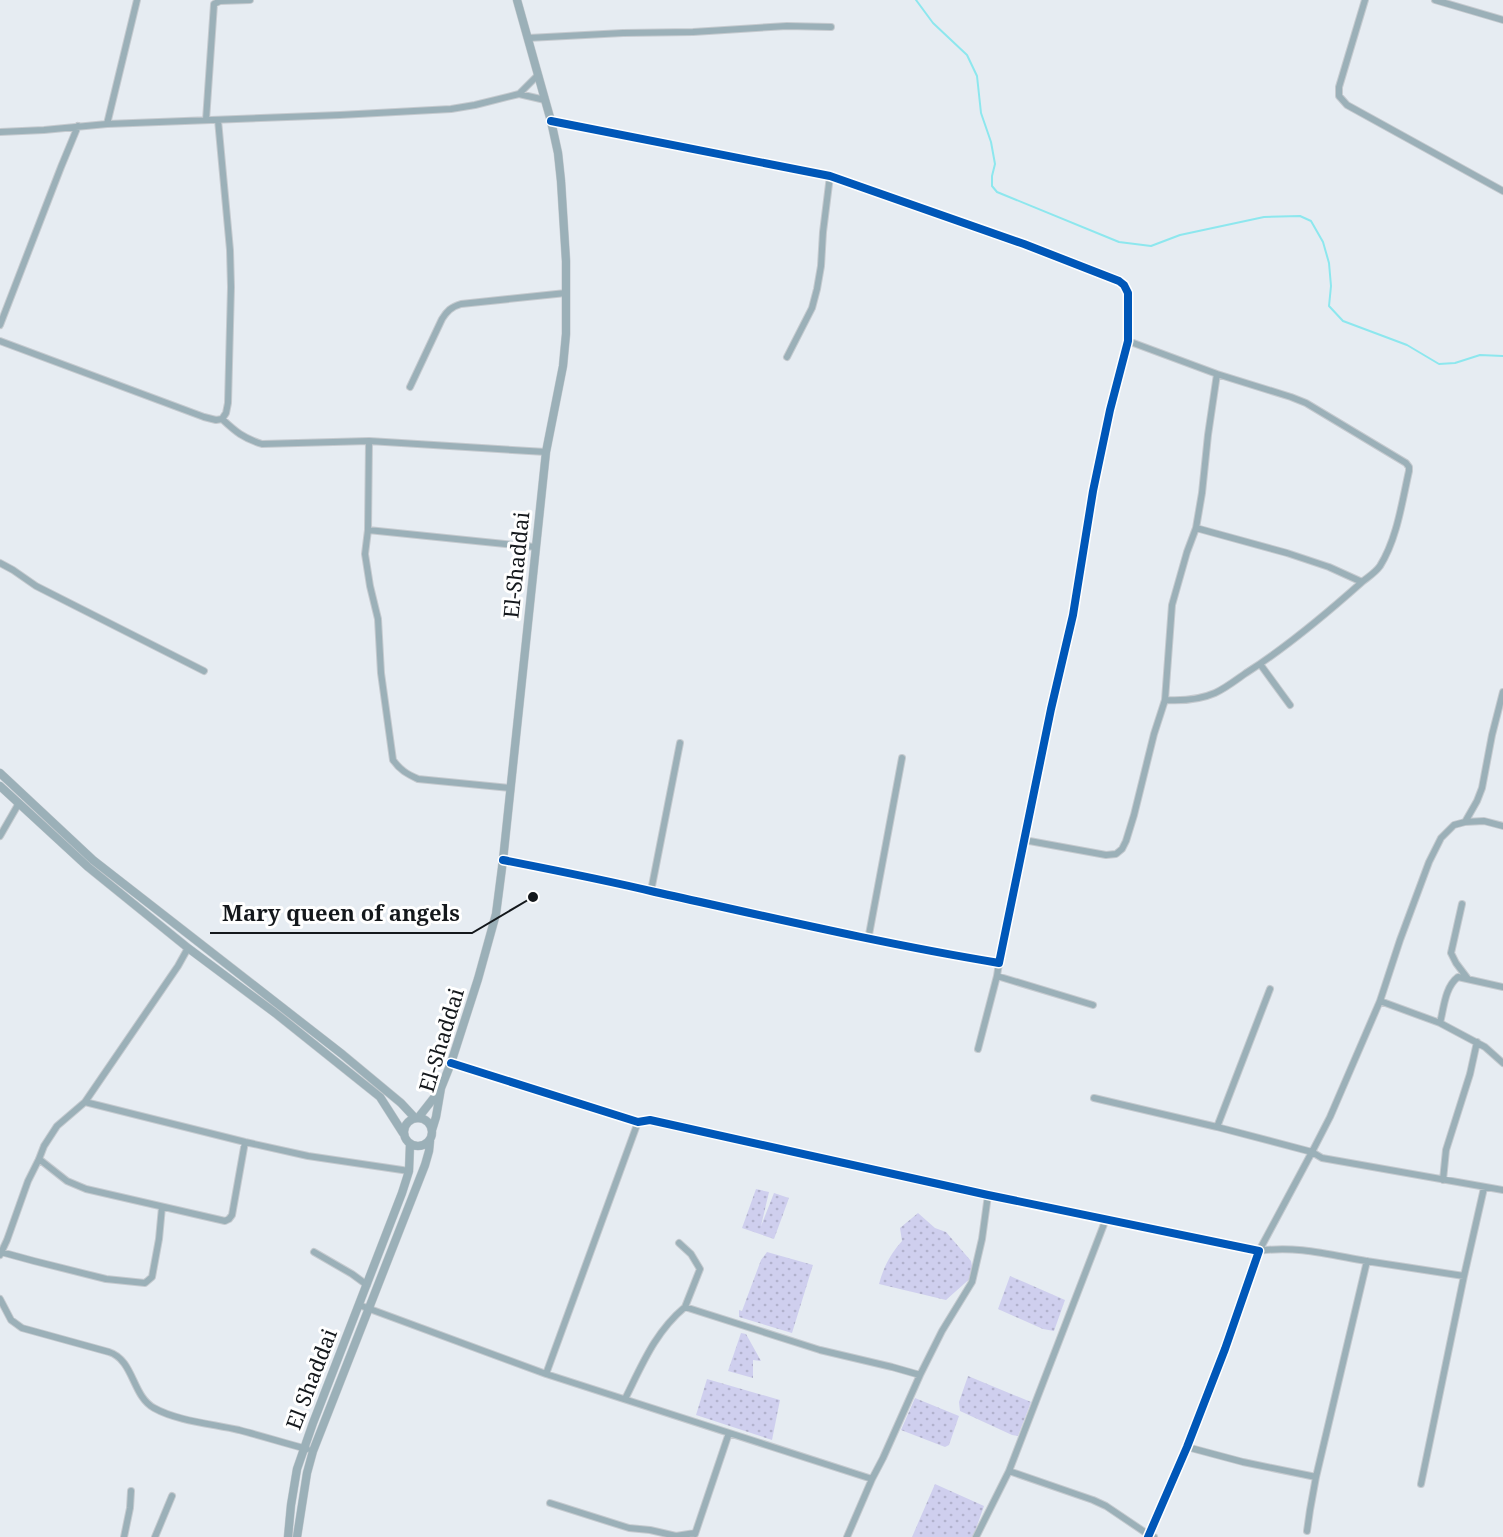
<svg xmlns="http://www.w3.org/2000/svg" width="1503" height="1537" font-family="'Noto Serif',serif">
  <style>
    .park { fill: url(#park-dots) }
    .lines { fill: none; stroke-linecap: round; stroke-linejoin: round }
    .stream { stroke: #8de7ee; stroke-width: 2 }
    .minor-casing { stroke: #c5cacf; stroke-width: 8 }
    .tertiary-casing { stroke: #c5cacf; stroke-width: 9 }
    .minor { stroke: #9bb0b8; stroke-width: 6 }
    .tertiary { stroke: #9bb0b8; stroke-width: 8 }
    .cycleway-casing { stroke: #fff; stroke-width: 11 }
    .cycleway { stroke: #0057b8; stroke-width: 8 }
    .labels { text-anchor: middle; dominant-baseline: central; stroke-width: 6; stroke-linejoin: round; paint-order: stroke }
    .street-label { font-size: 21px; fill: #14181c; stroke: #fff }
    .leader { fill: none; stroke: #14181c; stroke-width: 2 }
    .callout-dot { fill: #14181c; stroke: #fff; stroke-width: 2 }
    .callout-label { font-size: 22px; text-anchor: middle; font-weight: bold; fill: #14181c; stroke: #fff; stroke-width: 6; stroke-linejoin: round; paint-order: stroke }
  </style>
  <defs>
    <pattern id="park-dots" width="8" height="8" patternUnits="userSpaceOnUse" patternTransform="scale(1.5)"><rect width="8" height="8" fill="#cfcfee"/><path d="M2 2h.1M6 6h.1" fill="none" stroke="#b1b1cc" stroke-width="1.8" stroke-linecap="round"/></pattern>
  </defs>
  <rect width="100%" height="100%" fill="#e6ecf2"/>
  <path class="park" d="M 756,1189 L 769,1192 L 761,1226 L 774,1193 L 789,1198 L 774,1239 L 742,1228 Z
    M 918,1213 L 935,1228 L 946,1232 L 971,1261 L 974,1275 L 946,1300 L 879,1284 C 883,1268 891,1253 902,1241 L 900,1228 Z
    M 767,1252 L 813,1265 L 792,1333 L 739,1317 L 739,1310 L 742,1311 L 761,1260 Z
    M 1010,1276 L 1065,1300 L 1054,1331 L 1043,1329 L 998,1309 Z
    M 741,1333 L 746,1334 L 761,1361 L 753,1360 L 753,1378 L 728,1371 Z
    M 968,1376 L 1031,1402 L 1018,1436 L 1012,1435 L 960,1411 L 959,1402 Z
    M 707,1379 L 780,1400 L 772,1440 L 696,1415 Z
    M 915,1398 L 959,1416 L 949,1445 L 945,1447 L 901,1430 Z
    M 935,1484 L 984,1506 L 973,1537 L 912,1537 Z"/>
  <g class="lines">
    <path class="stream" d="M 916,0 L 933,23 L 967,55 L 977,76 L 981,113 L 991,142 L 995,164 L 992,176 L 992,186 L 997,192 L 1119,242 L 1151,246 L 1180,235 L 1264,217 L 1300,216 L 1311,221 L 1323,242 L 1329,263 L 1331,286 L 1329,306 L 1343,321 L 1407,345 L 1439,364 L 1455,363 L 1480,355 L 1503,356"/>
    <defs>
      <path id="minor" d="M 1365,0 L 1339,87 L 1339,96 L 1347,105 L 1503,191
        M 1435,0 L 1503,20
        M 528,38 L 623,33 L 693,32 L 787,26 L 831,27
        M 519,94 L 538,75
        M 206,120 L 214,4 L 220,1 L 250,0
        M 107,124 L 137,0
        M 0,132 L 44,130 L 107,124 L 340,115 L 451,109 L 475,105 L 519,94 L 545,100
        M 0,325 L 61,167 L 78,126
        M 0,341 L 204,417 L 216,420 L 222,419 L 226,413 L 228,403 L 231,287 L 230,250 L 218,120
        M 787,357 L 812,308 L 817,289 L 821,266 L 823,232 L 830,176
        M 410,387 L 442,319 C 447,311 451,307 461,304 L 566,293
        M 222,419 C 236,432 243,438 262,444 L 369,441
        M 1196,528 L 1287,553 L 1329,567 L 1362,582 C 1368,577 1375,573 1380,566 C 1397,539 1402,502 1409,471 L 1409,467 L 1406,463 L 1306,403 L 1291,397 L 1217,374
        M 368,530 L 535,547
        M 0,563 L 13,570 L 36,586 L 204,671
        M 1260,664 L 1290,705
        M 1503,692 L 1492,735 L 1482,788 L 1477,801 L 1465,822 L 1484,821 L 1503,826
        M 1165,700 C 1182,701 1199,700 1215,693 C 1226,688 1236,680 1246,673 C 1287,647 1325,615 1362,582
        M 511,788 L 418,779 C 407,774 400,770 393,760 L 381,673 L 378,619 L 370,586 L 365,554 L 368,530 L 369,441 L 546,452
        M 1465,822 L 1454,825 L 1441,838 L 1429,862 L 1400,940 L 1380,1001 L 1440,1023 C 1444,1007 1445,987 1458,977 L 1503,987
        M 0,836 L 19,803
        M 1024,840 L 1106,855 L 1116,854 L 1122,849 L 1126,841 L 1134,815 L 1154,734 L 1165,700 L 1172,605 L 1187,552 L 1196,528 L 1202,493 L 1208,435 L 1217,374 L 1128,341
        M 503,860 C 554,870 605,880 655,892 C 769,917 883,944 999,963 L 1051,709 L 1073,615 L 1093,491 L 1110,410 L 1128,341 L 1128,293 L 1124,285 L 1119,281 L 1024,244 L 830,176 L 551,121
        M 651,891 L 680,743
        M 1462,904 L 1451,953 L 1456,963 L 1468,979
        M 868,940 L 902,758
        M 997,976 L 1093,1005
        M 1270,989 L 1217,1127 L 1312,1152 L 1259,1251 C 1295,1245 1331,1255 1366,1261 C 1399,1266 1431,1271 1464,1276 L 1484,1188
        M 1380,1001 L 1330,1117 L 1312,1152 L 1322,1158 L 1503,1190
        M 1440,1023 L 1485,1047 L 1503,1063
        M 978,1049 L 997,976 L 999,963
        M 451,1063 L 638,1122 L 650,1120 L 988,1195 L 1259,1251 L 1225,1349 L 1187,1447 L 1148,1537
        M 1094,1098 L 1217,1127
        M 85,1102 L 178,966 L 188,948
        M 638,1122 L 546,1374 L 872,1479 L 883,1458 L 920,1375 L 942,1331 L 972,1282 L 982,1239 L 988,1195
        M 39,1159 L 67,1181 L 86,1189 L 225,1221 L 229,1219 L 232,1215 L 245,1142
        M 1443,1180 L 1446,1150 L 1470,1074 L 1477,1042
        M 679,1243 L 691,1254 L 700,1269 L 685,1307
        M 1,1252 L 34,1261 L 106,1279 L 145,1283 L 152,1277 L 159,1239 L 162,1207
        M 314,1252 L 352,1274 L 367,1285
        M 0,1255 L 7,1240 L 28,1181 L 39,1159 L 44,1146 L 57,1126 L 85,1102 L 245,1142 L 308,1156 L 409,1171
        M 0,1299 L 11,1320 L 22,1328 L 109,1352 C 134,1360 132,1396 154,1408 C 177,1421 213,1424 239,1430 C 262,1436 284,1443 307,1449
        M 359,1305 L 546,1374
        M 625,1399 C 642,1365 655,1332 685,1307 L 820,1350 L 892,1367 L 920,1375
        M 1187,1447 L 1243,1462 L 1316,1477
        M 1009,1471 L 1106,1219
        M 1421,1484 L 1464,1276
        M 550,1503 L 629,1528 L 650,1530 L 676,1536 L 695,1533
        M 1307,1531 L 1310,1510 L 1316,1477 L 1367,1261
        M 695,1534 L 729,1433
        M 124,1537 L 130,1508 L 131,1491
        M 155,1537 L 172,1496
        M 847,1537 L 872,1479
        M 976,1537 L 1009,1471 L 1093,1500 L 1106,1506 L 1149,1535 L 1154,1537"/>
      <path id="tertiary" d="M 0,773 L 93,860 L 342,1054 L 401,1103 L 415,1118
        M 0,786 L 88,867 L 188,948 L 275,1013 L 380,1097 L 403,1133
        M404 1132a14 14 0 1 1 28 0a14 14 0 1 1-28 0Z
        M 418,1118 L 440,1090
        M 432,1130 L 436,1117 L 441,1088 L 451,1063 L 478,979 L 496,914 L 503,860 L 546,452 L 563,366 L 566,334 L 566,261 L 561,181 L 558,153 L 551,121 L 517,0
        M 288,1537 L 291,1505 L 297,1469 L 313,1423 L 402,1193 L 409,1171 L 410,1144
        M 297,1537 L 307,1473 L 313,1451 L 425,1165 L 429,1151 L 430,1141"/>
    </defs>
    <use href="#minor" class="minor-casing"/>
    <use href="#tertiary" class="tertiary-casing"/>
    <use href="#minor" class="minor"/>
    <use href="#tertiary" class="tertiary"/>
    <defs>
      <path id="cycleway" d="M 503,860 C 554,870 605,880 655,892 C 769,917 883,944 999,963 L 1051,709 L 1073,615 L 1093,491 L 1110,410 L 1128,341 L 1128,293 L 1124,285 L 1119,281 L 1024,244 L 830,176 L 551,121
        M 451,1063 L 638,1122 L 650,1120 L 988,1195 L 1259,1251 L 1225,1349 L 1187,1447 L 1148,1537"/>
    </defs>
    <use href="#cycleway" class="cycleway-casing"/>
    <use href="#cycleway" class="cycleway"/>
  </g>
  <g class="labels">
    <g class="street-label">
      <text transform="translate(516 565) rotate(-84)">El-Shaddai</text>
      <text transform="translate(441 1040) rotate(-73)">El-Shaddai</text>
      <text transform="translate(311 1379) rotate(-69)">El Shaddai</text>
    </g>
  </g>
  <path class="leader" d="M533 897L472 933H210"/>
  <circle class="callout-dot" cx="533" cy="897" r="6"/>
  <g class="callout-label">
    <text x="341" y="921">Mary queen of angels</text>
  </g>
</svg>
